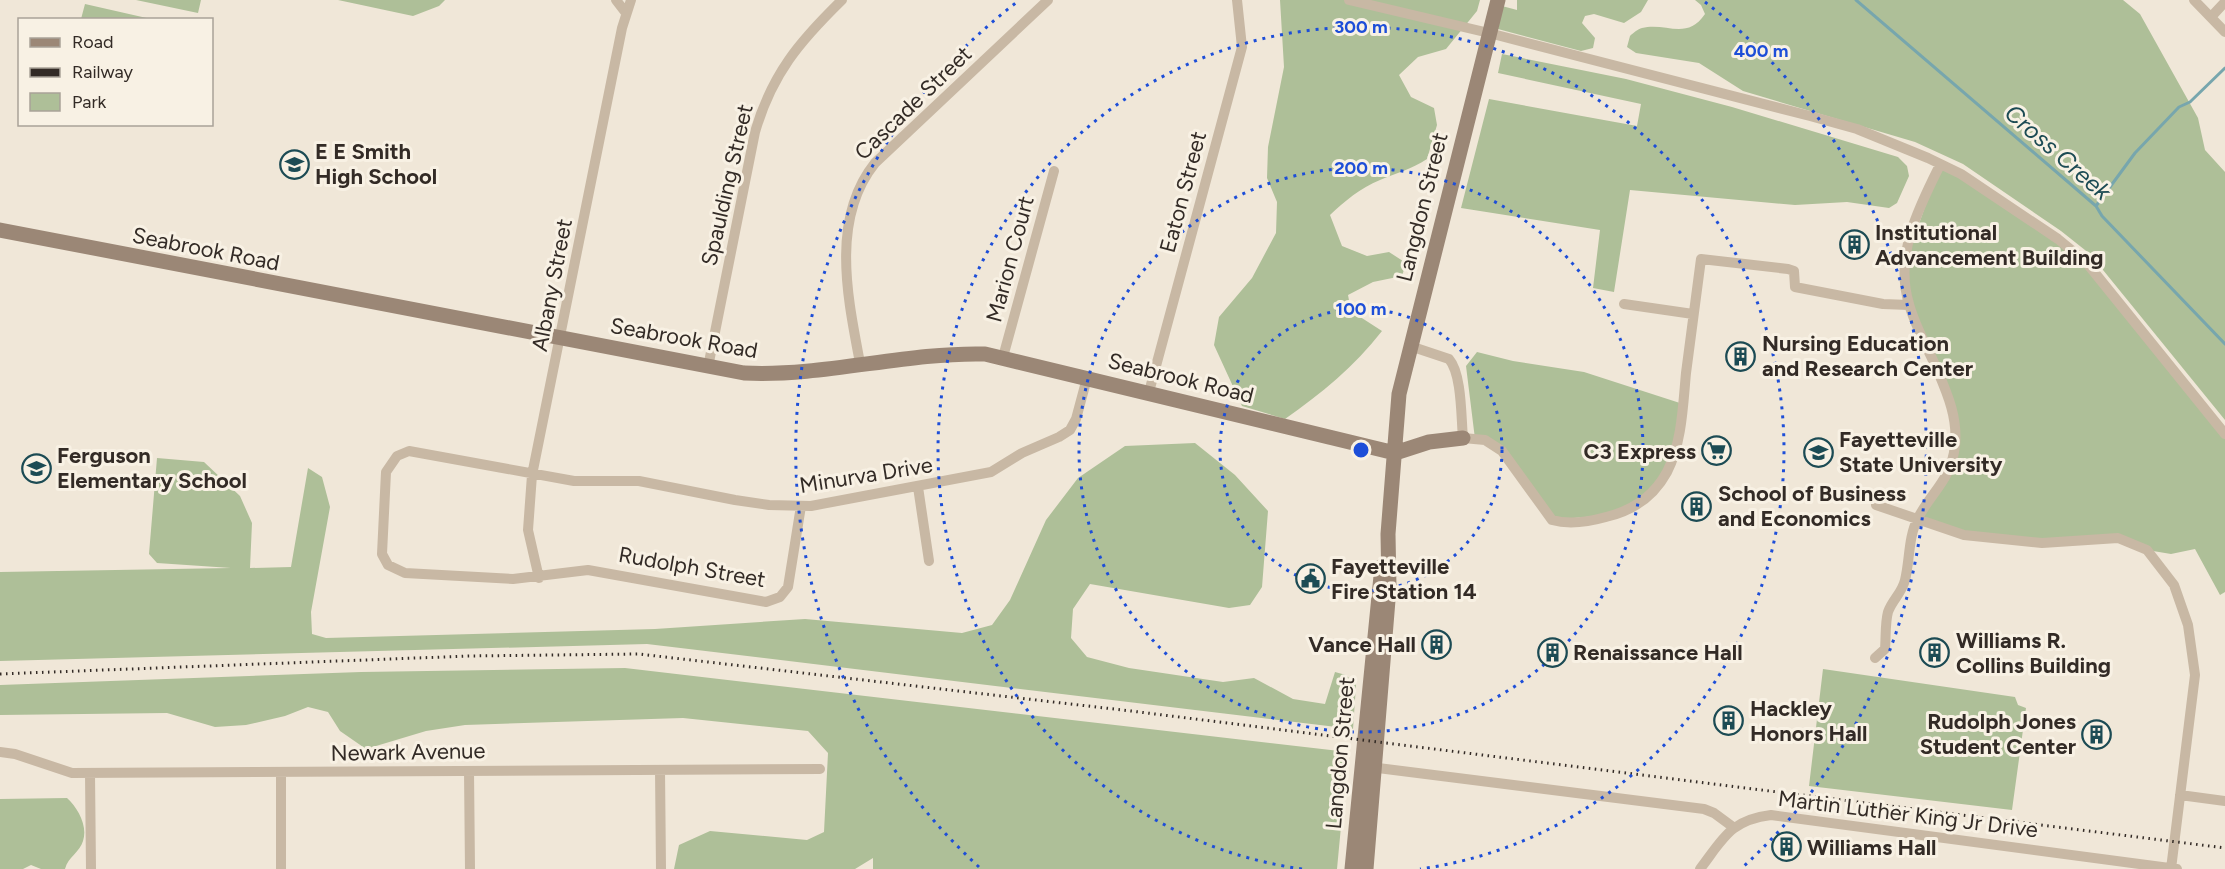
<svg xmlns="http://www.w3.org/2000/svg" width="2225" height="869" font-family="Figtree,sans-serif">
  <style>
    .green { fill: #aebf98 }
    .lines { fill: none; stroke-linecap: round; stroke-linejoin: round }
    .stream { stroke: #77a6ad; stroke-width: 3 }
    .street { stroke: #c8b8a4; stroke-width: 10 }
    .secondary { stroke: #9b8776; stroke-width: 15 }
    .rail { stroke: #332b26; stroke-width: 3; stroke-dasharray: 1.5 4.5; stroke-linecap: butt }
    .ring { fill: none; stroke: #1d4ed8; stroke-width: 3; stroke-dasharray: 3 6 }
    .labels { text-anchor: middle; dominant-baseline: central; stroke-width: 6; stroke-linejoin: round; paint-order: stroke }
    .street-label { font-size: 22px; fill: #332b26; stroke: #f8f1e4 }
    .poi-label { font-size: 22px; font-weight: bold; fill: #332b26; stroke: #f8f1e4; text-anchor: start }
    .water-label { font-size: 24px; font-style: italic; fill: #1c4b54; stroke: #f8f1e4 }
    .centre { fill: #1d4ed8; stroke: #f8f1e4; stroke-width: 3 }
    .ring-label { font-size: 18px; text-anchor: middle; font-weight: bold; fill: #1d4ed8; stroke: #f8f1e4; stroke-width: 6; stroke-linejoin: round; paint-order: stroke }
  </style>
  <rect width="100%" height="100%" fill="#f0e7d8"/>
  <path class="green" d="M 136,0 L 201,0 L 198,13 Z
    M 338,0 L 445,0 L 439,6 L 413,16 Z
    M 1280,0 L 1480,0 L 1477,11 L 1446,49 L 1418,57 L 1399,75 L 1411,97 L 1434,108 L 1437,125 L 1427,159 C 1412,169 1396,173 1380,180 C 1360,188 1345,201 1330,215 L 1342,246 L 1367,256 L 1389,252 L 1406,263 L 1402,276 L 1373,282 L 1348,295 L 1351,311 L 1382,331 C 1354,367 1322,393 1285,419 L 1242,406 L 1214,345 L 1219,317 L 1252,278 L 1276,233 L 1277,202 L 1267,178 L 1268,147 L 1284,67 Z
    M 1517,0 L 1648,0 L 1641,12 L 1624,23 L 1594,14 L 1585,16 L 1582,23 L 1595,38 L 1593,48 L 1581,51 L 1498,29 L 1502,6 L 1517,10 Z
    M 1695,0 L 2123,0 L 2140,14 L 2198,118 L 2205,150 L 2225,172 L 2225,420 L 2090,254 L 2061,231 L 1963,164 L 1915,142 L 1743,91 L 1699,63 L 1636,53 L 1627,47 L 1630,36 C 1633,33 1638,29 1642,28 C 1666,22 1687,41 1705,14 L 1701,5 Z
    M 85,4 L 151,19 L 81,19 Z
    M 1502,54 L 1626,79 L 1732,107 L 1898,157 L 1907,166 L 1909,176 L 1897,203 L 1889,208 L 1847,202 L 1795,205 L 1630,190 L 1614,292 L 1593,288 L 1600,230 L 1461,208 L 1489,99 L 1637,126 L 1641,104 L 1498,73 Z
    M 1940,165 L 2086,262 L 2225,433 L 2225,592 L 2220,595 L 2195,549 L 2171,554 L 2147,550 L 2118,538 L 1986,538 L 1918,517 L 1943,484 L 1955,425 L 1908,299 L 1906,260 Z
    M 1477,352 L 1513,361 L 1584,372 L 1683,404 L 1680,422 L 1659,485 L 1618,514 L 1552,520 L 1502,451 L 1475,439 L 1466,366 Z
    M 1195,443 L 1235,475 L 1268,511 L 1262,587 L 1250,605 L 1229,608 L 1090,584 L 1073,609 L 1071,638 L 1087,657 L 1129,668 L 1223,682 L 1254,678 L 1293,699 L 1325,704 L 1335,672 L 1346,675 L 1356,685 L 1353,729 L 647,644 L 0,661 L 0,572 L 231,568 L 157,563 L 149,554 L 157,458 L 204,462 L 240,496 L 252,523 L 250,568 L 291,567 L 308,468 L 322,477 L 330,507 L 311,612 L 312,634 L 326,638 L 655,629 L 805,619 L 962,633 L 992,625 L 1010,600 L 1046,520 L 1078,478 L 1125,446 Z
    M 625,668 L 1348,752 L 1337,869 L 873,869 L 873,858 L 855,869 L 674,869 L 679,845 L 710,831 L 807,840 L 824,832 L 828,753 L 808,731 L 683,718 L 465,725 L 426,731 L 366,749 L 340,731 L 328,712 L 308,707 L 285,716 L 246,725 L 215,727 L 167,713 L 0,715 L 0,685 L 361,672 Z
    M 1823,669 L 2015,697 L 2018,705 L 2026,708 L 2012,810 L 1809,786 Z
    M 67,798 C 78,808 88,826 83,841 C 80,852 68,857 65,869 L 41,869 L 31,865 L 23,869 L 0,869 L 0,799 Z"/>
  <g class="lines">
    <path class="stream" d="M 1856,0 L 2096,206 L 2102,216 L 2225,344
      M 2096,206 L 2135,153 L 2179,107 L 2190,102 L 2225,68"/>
    <path class="street" d="M 616,0 L 626,13
      M 1349,0 L 1489,33 L 1810,116 L 1857,129 L 1928,158 L 1961,174 L 2058,239 L 2086,262 L 2225,434
      M 2194,0 L 2225,32
      M 2211,17 L 2225,2
      M 1624,304 L 1693,314
      M 1410,346 L 1449,359 C 1462,374 1461,417 1463,438 L 1485,440 L 1502,451 L 1552,520 C 1570,525 1588,522 1606,517 C 1632,511 1654,496 1667,472 C 1682,443 1683,405 1686,373 C 1691,335 1696,297 1701,259 L 1788,269 L 1794,271 L 1795,287 L 1883,304 L 1909,305
      M 1003,357 L 1054,171
      M 860,363 C 848,299 830,219 875,163 L 1048,0
      M 708,367 L 755,132 C 772,74 799,42 842,0
      M 1149,392 L 1242,47 L 1237,0
      M 918,487 L 929,561
      M 1876,505 L 1964,535 L 2042,543 L 2118,538 L 2147,550 L 2174,585 L 2188,625 L 2195,675 L 2171,869
      M 801,506 L 788,587 L 780,597 L 766,602 L 588,570 L 513,579 L 405,573 L 388,565 L 382,554 L 386,472 L 397,456 L 409,451 L 574,481 L 639,481 L 735,500 L 769,505 L 811,506 L 991,472 L 1022,453 L 1059,437 L 1070,430 L 1076,419 L 1087,378
      M 539,578 L 528,530 L 532,475 L 622,28 L 631,0
      M 1875,658 L 1885,649 C 1886,637 1885,623 1888,612 C 1892,600 1902,593 1905,580 C 1910,560 1908,537 1918,518 C 1932,491 1951,480 1955,446 C 1958,417 1947,393 1936,367 C 1927,347 1915,326 1909,304 C 1894,255 1919,207 1940,165
      M 0,752 L 15,754 L 72,773 L 820,769
      M 1370,767 L 1704,809 L 1714,813 L 1733,827
      M 660,770 L 661,869
      M 469,771 L 470,869
      M 90,774 L 91,869
      M 2180,795 L 2225,801
      M 281,869 L 281,773
      M 1700,869 C 1723,839 1730,820 1771,815 L 2177,869"/>
    <path class="secondary" d="M 0,230 L 744,373 C 825,377 904,352 985,354 L 1395,453 L 1429,442 L 1463,438
      M 1352,869 L 1382,566
      M 1366,869 L 1389,588 L 1388,534 L 1399,394 L 1498,0"/>
    <path class="rail" d="M 0,674 L 469,656 L 639,654 L 1131,711 L 2225,848"/>
  </g>
  <g class="ring">
    <circle cx="1361" cy="450" r="141"/>
    <circle cx="1361" cy="450" r="282"/>
    <path d="M1302 869A423 423 0 1 1 1420 869"/>
    <path d="M979 867A565 565 0 0 1 1017 2M1705 2A565 565 0 0 1 1743 867"/>
  </g>
  <defs>
    <symbol id="school-ring" viewBox="-11 -11 22 22"><circle r="9.5" fill="#f8f1e4" stroke="#1c4b54" stroke-width="1.5"/><path d="M0-5L7-2L0 1L-7-2ZM-4 1L0 2.5L4 1V4Q0 6-4 4Z" fill="#1c4b54"/></symbol>
    <symbol id="building-ring" viewBox="-11 -11 22 22"><circle r="9.5" fill="#f8f1e4" stroke="#1c4b54" stroke-width="1.5"/><path d="M-4-6H4V6H1V3H-1V6H-4ZM-2.5-4.3h1.7v1.8h-1.7ZM.8-4.3h1.7v1.8H.8ZM-2.5-1h1.7V.8h-1.7ZM.8-1h1.7V.8H.8Z" fill="#1c4b54"/></symbol>
    <symbol id="supermarket-ring" viewBox="-11 -11 22 22"><circle r="9.5" fill="#f8f1e4" stroke="#1c4b54" stroke-width="1.5"/><path d="M-6-5.5h2.5l.6 2H6L4.5 2H-2.5L-4.4-4H-6ZM-1.5 3.2a1.3 1.3 0 1 0 .1 0ZM3 3.2a1.3 1.3 0 1 0 .1 0Z" fill="#1c4b54"/></symbol>
    <symbol id="university-ring" viewBox="-11 -11 22 22"><circle r="9.5" fill="#f8f1e4" stroke="#1c4b54" stroke-width="1.5"/><path d="M0-5L7-2L0 1L-7-2ZM-4 1L0 2.5L4 1V4Q0 6-4 4Z" fill="#1c4b54"/></symbol>
    <symbol id="civic-ring" viewBox="-11 -11 22 22"><circle r="9.5" fill="#f8f1e4" stroke="#1c4b54" stroke-width="1.5"/><path d="M-.6-6.5H3V-4.5H.6V-3L4-1V1h2V6H-6V1h2V-1L-.6-3ZM-1.2 2.5V6h2.4V2.5Z" fill="#1c4b54"/></symbol>
  </defs>
  <g fill-rule="evenodd">
    <use href="#school-ring" x="278" y="148" width="33" height="33"/>
    <use href="#building-ring" x="1838" y="228" width="33" height="33"/>
    <use href="#building-ring" x="1724" y="340" width="33" height="33"/>
    <use href="#supermarket-ring" x="1700" y="434" width="33" height="33"/>
    <use href="#university-ring" x="1802" y="436" width="33" height="33"/>
    <use href="#school-ring" x="20" y="452" width="33" height="33"/>
    <use href="#building-ring" x="1680" y="490" width="33" height="33"/>
    <use href="#civic-ring" x="1294" y="562" width="33" height="33"/>
    <use href="#building-ring" x="1420" y="628" width="33" height="33"/>
    <use href="#building-ring" x="1536" y="636" width="33" height="33"/>
    <use href="#building-ring" x="1918" y="636" width="33" height="33"/>
    <use href="#building-ring" x="1712" y="704" width="33" height="33"/>
    <use href="#building-ring" x="2080" y="718" width="33" height="33"/>
    <use href="#building-ring" x="1770" y="830" width="33" height="33"/>
  </g>
  <g class="labels">
    <g class="street-label">
      <text transform="translate(913 103) rotate(-44)">Cascade Street</text>
      <text transform="translate(727 185) rotate(-77)">Spaulding Street</text>
      <text transform="translate(1183 192) rotate(-75)">Eaton Street</text>
      <text transform="translate(1422 207) rotate(-76)">Langdon Street</text>
      <text transform="translate(206 249) rotate(11)">Seabrook Road</text>
      <text transform="translate(1010 259) rotate(-75)">Marion Court</text>
      <text transform="translate(552 285) rotate(-79)">Albany Street</text>
      <text transform="translate(684 338) rotate(10)">Seabrook Road</text>
      <text transform="translate(1181 378) rotate(14)">Seabrook Road</text>
      <text transform="translate(866 475) rotate(-9)">Minurva Drive</text>
      <text transform="translate(692 567) rotate(10)">Rudolph Street</text>
      <text transform="translate(408 752) rotate(-1)">Newark Avenue</text>
      <text transform="translate(1340 753) rotate(-85)">Langdon Street</text>
      <text transform="translate(1908 814) rotate(7)">Martin Luther King Jr Drive</text>
    </g>
    <g class="poi-label">
      <text x="315" y="151">E E Smith<tspan x="315" dy="25">High School</tspan></text>
      <text x="1875" y="232">Institutional<tspan x="1875" dy="25">Advancement Building</tspan></text>
      <text x="1762" y="343">Nursing Education<tspan x="1762" dy="25">and Research Center</tspan></text>
      <text x="1839" y="439">Fayetteville<tspan x="1839" dy="25">State University</tspan></text>
      <text x="1696" y="451" text-anchor="end">C3 Express</text>
      <text x="57" y="455">Ferguson<tspan x="57" dy="25">Elementary School</tspan></text>
      <text x="1718" y="493">School of Business<tspan x="1718" dy="25">and Economics</tspan></text>
      <text x="1331" y="566">Fayetteville<tspan x="1331" dy="25">Fire Station 14</tspan></text>
      <text x="1956" y="640">Williams R.<tspan x="1956" dy="25">Collins Building</tspan></text>
      <text x="1416" y="644" text-anchor="end">Vance Hall</text>
      <text x="1573" y="652">Renaissance Hall</text>
      <text x="1750" y="708">Hackley<tspan x="1750" dy="25">Honors Hall</tspan></text>
      <text x="2076" y="721" text-anchor="end">Rudolph Jones<tspan x="2076" dy="25">Student Center</tspan></text>
      <text x="1807" y="847">Williams Hall</text>
    </g>
    <g class="water-label">
      <text transform="translate(2058 152) rotate(41)">Cross Creek</text>
    </g>
  </g>
  <circle cx="1361" cy="450" r="9" class="centre"/>
  <g class="ring-label">
    <text x="1361" y="33">300 m</text>
    <text x="1761" y="57">400 m</text>
    <text x="1361" y="174">200 m</text>
    <text x="1361" y="315">100 m</text>
  </g>
  <rect x="18" y="18" width="195" height="108" fill="#f8f1e4" stroke="#a9a298" stroke-width="1.5"/>
  <rect x="30" y="38" width="30" height="9" fill="#9b8776" stroke="#a9a298" stroke-width="1.5"/>
  <text x="72" y="48" font-size="18" fill="#332b26">Road</text>
  <rect x="30" y="68" width="30" height="9" fill="#332b26" stroke="#a9a298" stroke-width="1.5"/>
  <text x="72" y="78" font-size="18" fill="#332b26">Railway</text>
  <rect x="30" y="93" width="30" height="18" fill="#aebf98" stroke="#a9a298" stroke-width="1.5"/>
  <text x="72" y="108" font-size="18" fill="#332b26">Park</text>
</svg>
